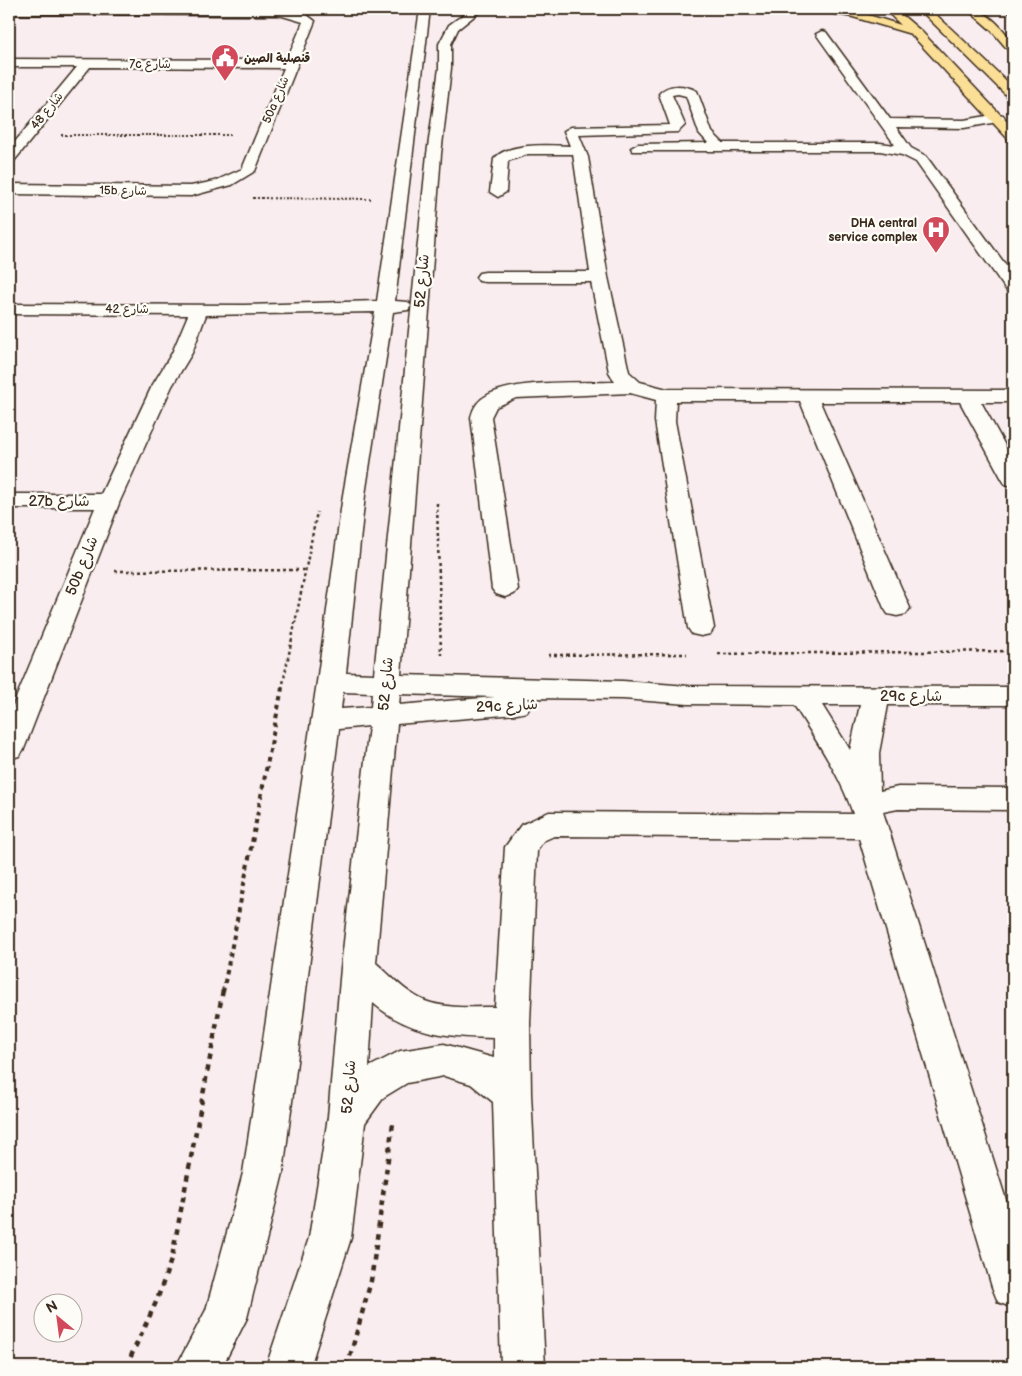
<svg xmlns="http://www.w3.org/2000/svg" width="1022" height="1376" font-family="'Balsamiq Sans','Playpen Sans Arabic',sans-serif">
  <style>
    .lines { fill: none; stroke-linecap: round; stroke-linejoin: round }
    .minor-casing { stroke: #3b2a1e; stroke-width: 3 }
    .major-casing { stroke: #3b2a1e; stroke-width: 3 }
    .path-far3 { stroke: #3b2a1e; stroke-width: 2; stroke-dasharray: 2 2; stroke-linecap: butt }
    .path-far2 { stroke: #3b2a1e; stroke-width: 2.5; stroke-dasharray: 3 3; stroke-linecap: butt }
    .path-far1 { stroke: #3b2a1e; stroke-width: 4; stroke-dasharray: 4.5 4.5; stroke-linecap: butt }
    .path { stroke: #3b2a1e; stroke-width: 4.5; stroke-dasharray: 5.5 5.5; stroke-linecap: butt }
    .minor { fill: #fdfcf7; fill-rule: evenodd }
    .major { fill: #fbdf96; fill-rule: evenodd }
    .rail { stroke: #3b2a1e; stroke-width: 2 }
    .labels { text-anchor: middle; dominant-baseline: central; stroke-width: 4.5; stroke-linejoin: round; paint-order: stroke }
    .far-poi-label { font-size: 12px; font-weight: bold; fill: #3b2a1e; stroke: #fdfcf7; text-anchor: start }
    .far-street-label { font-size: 12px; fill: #3b2a1e; stroke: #fdfcf7 }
    .street-label { font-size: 15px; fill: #3b2a1e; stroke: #fdfcf7 }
  </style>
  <rect width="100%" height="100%" fill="#f9edef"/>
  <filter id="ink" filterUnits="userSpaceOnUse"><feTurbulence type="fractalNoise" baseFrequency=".02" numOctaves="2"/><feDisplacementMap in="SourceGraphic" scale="10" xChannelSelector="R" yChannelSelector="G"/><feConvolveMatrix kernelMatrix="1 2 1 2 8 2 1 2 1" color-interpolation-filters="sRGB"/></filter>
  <g filter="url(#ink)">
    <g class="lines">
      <defs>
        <path id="minor" d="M 9,9 L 279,9 L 307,15 L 315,21 L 255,171 L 232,185 L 191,196 L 9,194 L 9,184 L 191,186 L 215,181 L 242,169 L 284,68 L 90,67 L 14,161 L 9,162 L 9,149 L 77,67 L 9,67 L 9,59 L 287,60 L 303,22 L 279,15 L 9,14 Z
          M 420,9 L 430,9 L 395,301 L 408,302 L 411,306 L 408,310 L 393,312 L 365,495 L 346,673 L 374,674 L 427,154 L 439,68 L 439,44 L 449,25 L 471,9 L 483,9 L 458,29 L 451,44 L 451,68 L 441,154 L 401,675 L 623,681 L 688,686 L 1013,687 L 1013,705 L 888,705 L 879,753 L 880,791 L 898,787 L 1013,788 L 1013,810 L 898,809 L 883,812 L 1013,1222 L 1013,1308 L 998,1302 L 992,1287 L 859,838 L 554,836 L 543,841 L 537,850 L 530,1023 L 531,1094 L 545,1367 L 501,1367 L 493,1102 L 471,1084 L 444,1076 L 407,1083 L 384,1097 L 365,1123 L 351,1238 L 310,1367 L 266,1367 L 309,1238 L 328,1117 L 341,968 L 369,726 L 339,729 L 283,1173 L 247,1318 L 222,1367 L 176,1367 L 206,1310 L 243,1173 L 317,682 L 343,495 L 375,312 L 206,315 L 192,353 L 172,386 L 120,501 L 24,749 L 19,756 L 9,759 L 9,715 L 95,508 L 9,508 L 9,494 L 101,494 L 152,386 L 172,353 L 188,315 L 9,314 L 9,304 L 244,305 L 377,301 ZM 343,692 L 372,693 L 371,707 L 341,709 ZM 400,694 L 495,697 L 399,705 ZM 527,698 L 623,699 L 688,704 L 794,705 C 815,739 841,776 853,814 L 549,812 L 521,825 L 505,847 L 495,1007 C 473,1007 446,1009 425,1001 C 406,993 391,976 376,963 L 397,724 L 517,714 L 527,712 L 531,705 ZM 822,705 L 860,705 L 850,750 L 847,745 ZM 373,1003 C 408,1034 449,1037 494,1038 L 494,1058 L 444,1044 L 400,1051 L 369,1067 Z
          M 822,31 L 826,32 L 890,119 L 964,120 L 998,114 L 1003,115 L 1005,118 L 1003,121 L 964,128 L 896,127 L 911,148 L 926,156 L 1013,275 L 1013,292 L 1007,291 L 916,162 L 902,155 L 880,151 L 633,151 L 631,148 L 638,144 L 708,143 L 699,133 L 686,96 L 678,94 L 672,95 L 685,125 L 678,132 L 579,135 L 588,157 L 608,277 L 629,372 L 640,382 L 667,389 L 1013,390 L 1013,402 L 981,402 L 1013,460 L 1013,486 L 1005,484 L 1002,479 L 960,402 L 820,402 L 910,608 L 906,614 L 897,616 L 888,614 L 884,608 L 800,401 L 676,401 L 675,421 L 714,628 L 710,634 L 701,636 L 692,634 L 688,628 L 655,421 L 656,400 L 630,393 L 516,398 L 496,407 L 491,417 L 518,589 L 514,594 L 505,597 L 496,594 L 492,589 L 471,417 C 473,408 478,400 486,396 C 514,379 581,383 615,382 L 609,372 L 591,282 L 485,282 L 479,281 L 476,277 L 479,273 L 485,272 L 590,272 L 573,154 L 528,154 L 508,161 L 506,192 L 498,197 L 490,192 L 494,159 C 507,142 550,145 570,146 L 564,131 L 571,127 L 670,125 L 659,94 C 668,83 685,85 697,91 L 712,132 L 723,143 L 880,143 L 895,145 L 816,34 Z"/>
        <path id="major" d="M 816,9 L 855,11 L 901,25 L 884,9 L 895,9 L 922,32 L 1013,128 L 1013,140 L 1008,139 L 911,34 L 853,17 L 817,11 Z
          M 919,9 L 930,9 L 1013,87 L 1013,98 L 1008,97 Z
          M 967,9 C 987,9 1001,27 1013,42 L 1013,52 L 1009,51 L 991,30 Z"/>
      </defs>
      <use href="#minor" class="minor-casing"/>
      <use href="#major" class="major-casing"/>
      <path class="path-far3" d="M 61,135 L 233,135
        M 253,198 L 372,199"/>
      <path class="path-far2" d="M 437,503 L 441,655
        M 115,571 L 306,570
        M 718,654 L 1013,651
        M 548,655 L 687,654
        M 282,689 L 317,512"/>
      <path class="path-far1" d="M 223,992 L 282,688"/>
      <path class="path" d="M 126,1367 L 157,1300 L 172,1257 L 223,990
        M 347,1367 L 371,1281 L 393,1123"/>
      <use href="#minor" class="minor"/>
      <use href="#major" class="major"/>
      <path class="rail" d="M 1004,9 L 1013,16"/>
    </g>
  </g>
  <defs>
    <symbol id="civic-pin" viewBox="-11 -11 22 30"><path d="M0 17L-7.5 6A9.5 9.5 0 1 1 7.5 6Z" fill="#d1495b" stroke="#fdfcf7"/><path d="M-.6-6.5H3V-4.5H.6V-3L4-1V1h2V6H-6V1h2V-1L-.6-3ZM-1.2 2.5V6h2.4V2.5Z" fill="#fff"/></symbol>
    <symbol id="hospital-pin" viewBox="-11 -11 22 30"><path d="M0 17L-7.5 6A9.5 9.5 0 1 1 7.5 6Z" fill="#d1495b" stroke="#fdfcf7"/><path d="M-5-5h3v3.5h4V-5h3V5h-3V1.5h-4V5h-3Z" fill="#fff"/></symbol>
  </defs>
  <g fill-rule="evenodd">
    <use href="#civic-pin" x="209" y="42" width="32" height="43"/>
    <use href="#hospital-pin" x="920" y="214" width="32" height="43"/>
  </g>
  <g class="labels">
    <g class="far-poi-label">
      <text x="244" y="58">قنصلية الصين</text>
      <text x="917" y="223" text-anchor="end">DHA central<tspan x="917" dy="14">service complex</tspan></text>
    </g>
    <g class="far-street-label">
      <text x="150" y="64">7c شارع</text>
      <text transform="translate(276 100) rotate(-67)">50a شارع</text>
      <text transform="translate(47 111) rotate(-51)">شارع 48</text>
      <text transform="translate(123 191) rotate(1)">15b شارع</text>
      <text x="127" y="309">شارع 42</text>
    </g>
    <g class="street-label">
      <text transform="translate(422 281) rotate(-85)">شارع 52</text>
      <text x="59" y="501">27b شارع</text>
      <text transform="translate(82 566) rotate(-68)">50b شارع</text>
      <text transform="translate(386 684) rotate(-85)">شارع 52</text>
      <text x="911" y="696">29c شارع</text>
      <text transform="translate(507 706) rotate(-3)">29c شارع</text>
      <text transform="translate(349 1087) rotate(-86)">شارع 52</text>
    </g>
  </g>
  <rect width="1022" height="1376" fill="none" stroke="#fdfcf7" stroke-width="30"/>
  <rect x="15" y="15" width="992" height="1346" fill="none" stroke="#3b2a1e" stroke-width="2" filter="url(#ink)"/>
  <g transform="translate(58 1318) rotate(331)"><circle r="24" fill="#fdfcf7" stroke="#afa8a0"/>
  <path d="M0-4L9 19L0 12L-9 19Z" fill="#d1495b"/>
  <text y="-8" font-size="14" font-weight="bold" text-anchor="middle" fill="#3b2a1e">N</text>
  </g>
</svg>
